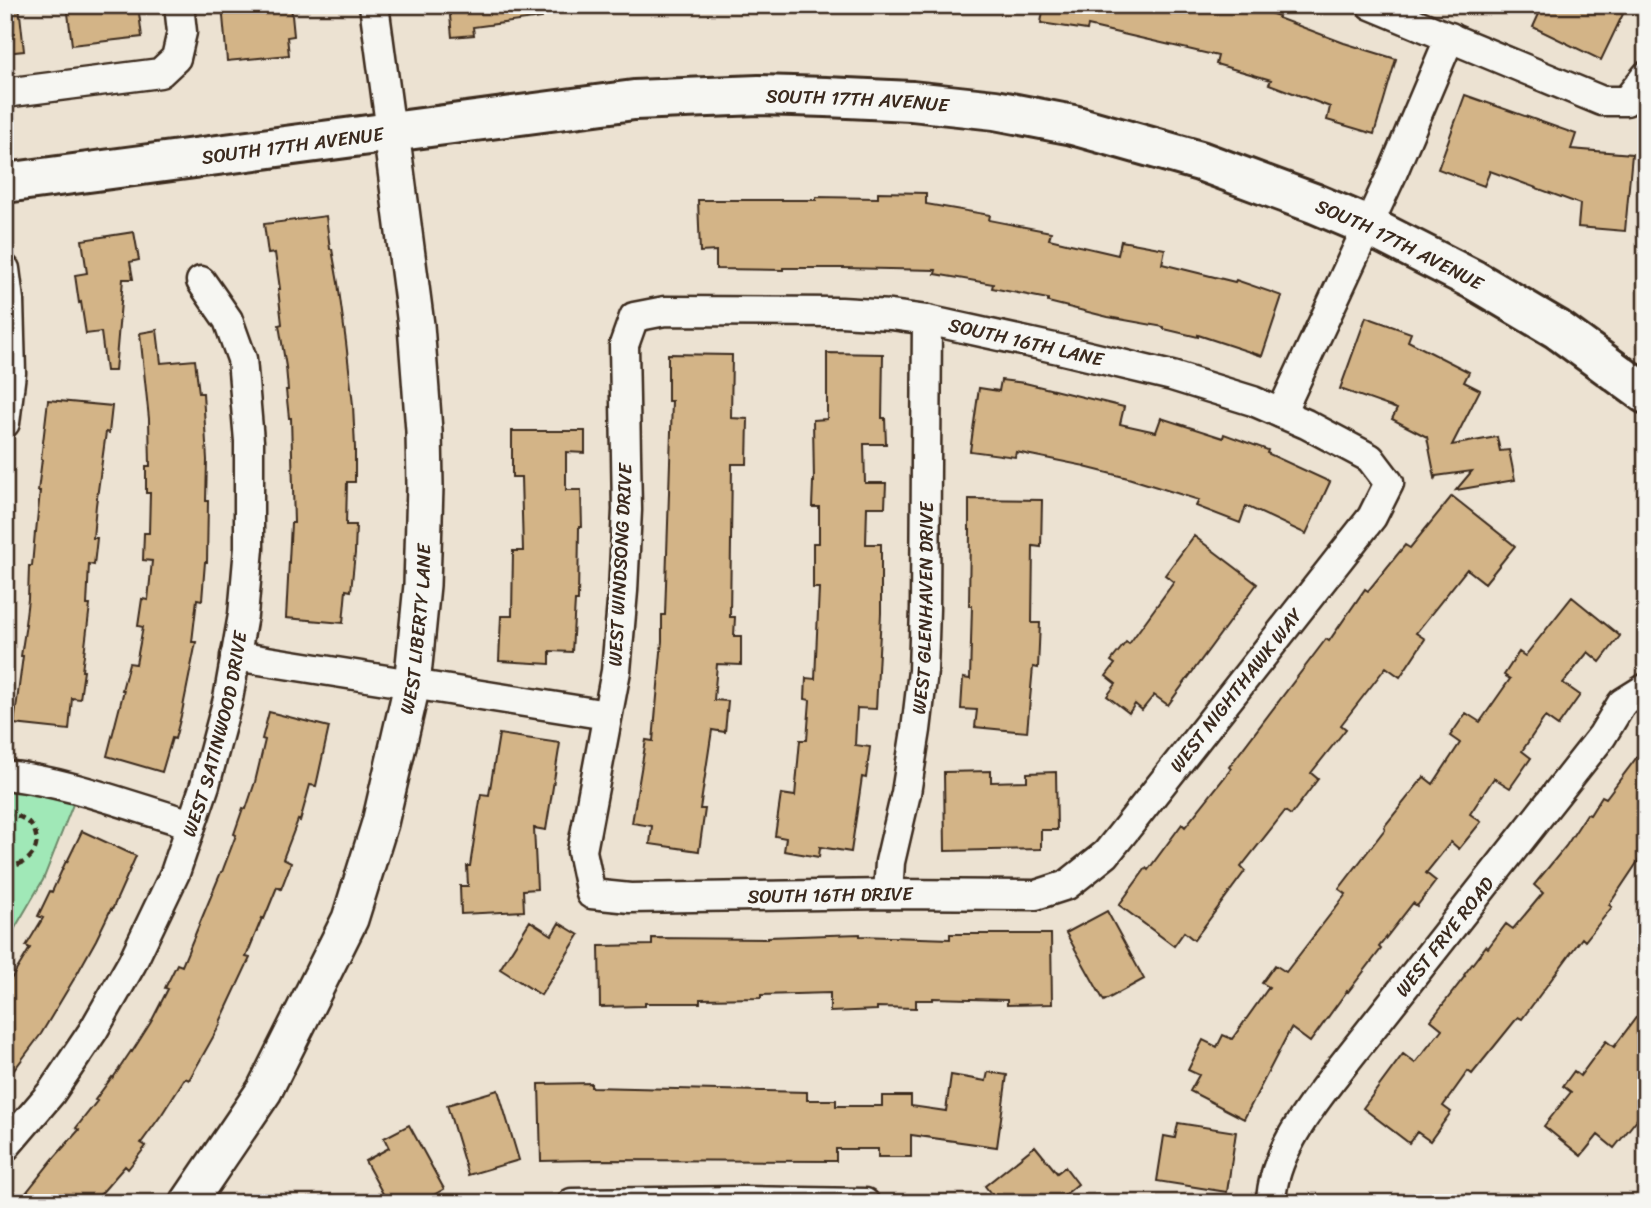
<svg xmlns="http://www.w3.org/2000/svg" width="1651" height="1208" font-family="Sriracha,sans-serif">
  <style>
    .green { fill: #a0e8b7; stroke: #6e896a; stroke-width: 2 }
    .building { fill: #d3b487; stroke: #3b2a1e; stroke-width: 2 }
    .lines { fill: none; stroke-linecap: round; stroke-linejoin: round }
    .minor-casing { stroke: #3b2a1e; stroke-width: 33 }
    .tertiary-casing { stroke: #3b2a1e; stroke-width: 40 }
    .secondary-casing { stroke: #3b2a1e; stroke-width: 44 }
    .path { stroke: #3b2a1e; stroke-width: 4.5; stroke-dasharray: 7 5; stroke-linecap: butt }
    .minor { stroke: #f6f6f2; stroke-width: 28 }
    .tertiary { stroke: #f6f6f2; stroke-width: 35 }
    .secondary { stroke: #f6f6f2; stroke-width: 38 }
    .labels { text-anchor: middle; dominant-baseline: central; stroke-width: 7; stroke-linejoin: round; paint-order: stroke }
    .street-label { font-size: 19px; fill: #3b2a1e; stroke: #f6f6f2 }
  </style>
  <rect width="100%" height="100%" fill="#ece2d2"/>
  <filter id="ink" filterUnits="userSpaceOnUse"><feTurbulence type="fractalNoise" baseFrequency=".0143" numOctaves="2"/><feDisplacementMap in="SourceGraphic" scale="14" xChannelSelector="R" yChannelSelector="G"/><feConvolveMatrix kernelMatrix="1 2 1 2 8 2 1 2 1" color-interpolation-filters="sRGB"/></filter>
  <g filter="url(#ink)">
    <path class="green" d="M 5,775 L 79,789 L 43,880 L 5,945 Z"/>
    <path class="building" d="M 5,5 L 19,5 L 24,51 L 5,53 Z
      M 67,5 L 138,5 L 142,37 L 72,45 Z
      M 222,5 L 291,5 L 294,36 L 287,37 L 289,55 L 227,61 Z
      M 449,5 L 541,5 L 542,18 L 473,27 L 474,35 L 452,37 Z
      M 1044,5 L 1243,5 L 1279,16 L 1278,18 L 1344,43 L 1396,59 L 1374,134 L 1327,120 L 1330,107 L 1269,84 L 1271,80 L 1216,64 L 1218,56 L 1088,26 L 1087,30 L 1041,23 Z
      M 1543,5 L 1605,5 L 1623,14 L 1601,60 L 1533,27 Z
      M 1465,95 L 1576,134 L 1571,149 L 1632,154 L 1625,231 L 1578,227 L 1580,204 L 1490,171 L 1484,186 L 1438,169 Z
      M 878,192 L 926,193 L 926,204 L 990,215 L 989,220 L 1051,232 L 1049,239 L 1118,255 L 1121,241 L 1165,249 L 1162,264 L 1235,282 L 1236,280 L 1282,296 L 1262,356 L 1198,335 L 1198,337 L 1164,329 L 1164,327 L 1108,317 L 1048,302 L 1048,299 L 992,288 L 993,284 L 935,274 L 936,270 L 842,268 L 783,268 L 783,270 L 716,269 L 716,251 L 700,252 L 698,200 L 816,200 L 816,197 L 878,198 Z
      M 326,216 L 330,249 L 332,249 L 338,283 L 346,342 L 353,405 L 355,448 L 355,482 L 347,482 L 346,525 L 356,525 L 355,553 L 351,591 L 346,590 L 343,623 L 286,618 L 291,523 L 294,523 L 291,418 L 289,418 L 286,390 L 288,390 L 286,367 L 279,325 L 282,324 L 278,289 L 280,289 L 275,253 L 268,254 L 264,224 Z
      M 134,232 L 139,260 L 130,262 L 133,279 L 123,279 L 115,371 L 106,371 L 101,332 L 86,334 L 81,302 L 79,303 L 75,275 L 87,273 L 82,240 Z
      M 1366,317 L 1411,333 L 1408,341 L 1469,372 L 1464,382 L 1480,390 L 1452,445 L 1497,437 L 1500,451 L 1509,450 L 1515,480 L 1456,490 L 1472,471 L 1436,476 L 1435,478 L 1427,437 L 1392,419 L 1397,409 L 1340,389 Z
      M 157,330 L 161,363 L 195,360 L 199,393 L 203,393 L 207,460 L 206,501 L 208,501 L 207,562 L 205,562 L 202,600 L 197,599 L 192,642 L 196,642 L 182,712 L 175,739 L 172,738 L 162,772 L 107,756 L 124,690 L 122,690 L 129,663 L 136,664 L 143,627 L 138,626 L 142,599 L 148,600 L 152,561 L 143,560 L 144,533 L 149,533 L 150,493 L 146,493 L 146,466 L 150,466 L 149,419 L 140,333 Z
      M 827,353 L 883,354 L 882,418 L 885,418 L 886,444 L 864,444 L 865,483 L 886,483 L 885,507 L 867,507 L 866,544 L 881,544 L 881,613 L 876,709 L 857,708 L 855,745 L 870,747 L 866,778 L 862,777 L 851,852 L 820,847 L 819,857 L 784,851 L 786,838 L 775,836 L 781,794 L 795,796 L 800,740 L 807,740 L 810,700 L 805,699 L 806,678 L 815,679 L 819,588 L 813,588 L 813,543 L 819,543 L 819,507 L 812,507 L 813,482 L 814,482 L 813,420 L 827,419 Z
      M 668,354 L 732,355 L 731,418 L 748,419 L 747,464 L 732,464 L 730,617 L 735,617 L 734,636 L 741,636 L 741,665 L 717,664 L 714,700 L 728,701 L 725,732 L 712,730 L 700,809 L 705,809 L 699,851 L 650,844 L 652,826 L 632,823 L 646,740 L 653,741 L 662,641 L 662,615 L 665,615 L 672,401 L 668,401 Z
      M 1001,380 L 1025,383 L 1124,407 L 1120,424 L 1156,432 L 1161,418 L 1223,438 L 1224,434 L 1268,450 L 1267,453 L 1330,482 L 1306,534 L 1246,506 L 1240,523 L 1196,506 L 1199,500 L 1128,478 L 1084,467 L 1085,466 L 1016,452 L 1015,457 L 970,451 L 979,388 L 999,391 Z
      M 48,400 L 112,406 L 109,433 L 106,432 L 96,505 L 93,538 L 97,538 L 94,565 L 89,564 L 87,605 L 90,605 L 82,671 L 84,671 L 80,699 L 72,698 L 69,730 L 14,724 L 23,656 L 21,656 L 26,624 L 25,624 L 28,599 L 29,566 L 32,566 L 35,532 L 36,532 L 40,491 L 38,491 L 42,459 L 41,459 Z
      M 512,431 L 585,431 L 585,453 L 566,452 L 566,490 L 581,490 L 582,527 L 579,527 L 578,601 L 575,601 L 572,652 L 550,651 L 550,664 L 499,661 L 501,616 L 512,616 L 513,551 L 523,551 L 521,477 L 512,477 Z
      M 1452,496 L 1515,546 L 1485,583 L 1467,569 L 1416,633 L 1425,639 L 1400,677 L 1386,667 L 1341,725 L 1346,729 L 1311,773 L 1318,779 L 1291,815 L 1285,811 L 1241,867 L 1245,871 L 1194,940 L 1184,932 L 1174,946 L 1119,905 L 1146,868 L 1148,870 L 1182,824 L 1185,827 L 1231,769 L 1229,767 L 1326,639 L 1329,641 L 1365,589 L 1368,591 L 1405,545 L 1410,548 Z
      M 969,499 L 1042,500 L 1041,547 L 1033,546 L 1032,623 L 1040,623 L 1038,668 L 1033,667 L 1027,732 L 975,727 L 977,710 L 961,709 L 963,678 L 970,679 L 972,606 L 969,606 L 970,530 L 969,530 Z
      M 1194,536 L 1257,584 L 1168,705 L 1154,695 L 1142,710 L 1135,704 L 1129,713 L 1107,696 L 1116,684 L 1106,676 L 1115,664 L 1111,661 L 1126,642 L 1129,644 L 1174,582 L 1165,575 Z
      M 1572,597 L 1620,636 L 1600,662 L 1588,652 L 1563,683 L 1580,695 L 1558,726 L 1545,717 L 1522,751 L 1531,758 L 1510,788 L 1494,778 L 1470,814 L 1481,822 L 1459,849 L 1451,842 L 1426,873 L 1436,881 L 1417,906 L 1413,903 L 1379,947 L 1381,949 L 1348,992 L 1347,991 L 1310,1042 L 1291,1028 L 1244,1119 L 1190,1091 L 1199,1075 L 1188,1070 L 1203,1040 L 1217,1047 L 1223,1035 L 1232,1039 L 1269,987 L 1262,983 L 1275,965 L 1286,972 L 1346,894 L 1339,889 L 1385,829 L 1384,827 L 1424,777 L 1433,784 L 1460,743 L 1450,736 L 1466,713 L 1480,722 L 1510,679 L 1504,675 L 1519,652 L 1525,656 Z
      M 269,712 L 329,727 L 316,786 L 310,785 L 300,821 L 298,820 L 283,859 L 291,863 L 281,889 L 277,887 L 264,919 L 262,918 L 246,957 L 250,958 L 220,1022 L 221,1023 L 189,1080 L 185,1078 L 162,1114 L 141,1143 L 146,1146 L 128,1169 L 125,1166 L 93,1203 L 18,1203 L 53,1159 L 79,1130 L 76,1128 L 97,1101 L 95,1100 L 112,1077 L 113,1078 L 131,1051 L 132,1052 L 151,1022 L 168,989 L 165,988 L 177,964 L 182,966 L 221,872 L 222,872 L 236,835 L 234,834 L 243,808 L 246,809 L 255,782 L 265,740 L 262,739 Z
      M 499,734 L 560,743 L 546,830 L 534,828 L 537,889 L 523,890 L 524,911 L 461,914 L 460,886 L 468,886 L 467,866 L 470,866 L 481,794 L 489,795 Z
      M 1646,745 L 1646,865 L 1639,860 L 1609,905 L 1612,907 L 1585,941 L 1582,938 L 1522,1019 L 1518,1017 L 1472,1074 L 1468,1071 L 1443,1106 L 1451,1112 L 1430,1141 L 1417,1132 L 1409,1143 L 1363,1108 L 1403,1054 L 1415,1063 L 1442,1029 L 1431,1020 L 1465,976 L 1464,975 L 1486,946 L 1488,948 L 1506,924 L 1513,929 L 1543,893 L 1534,885 L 1566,846 L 1587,814 L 1590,815 L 1602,796 L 1606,798 Z
      M 991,771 L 991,782 L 1027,781 L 1027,773 L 1056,772 L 1057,830 L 1041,830 L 1041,849 L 945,851 L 944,772 Z
      M 82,831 L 136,856 L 112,910 L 111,909 L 96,940 L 77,974 L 41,1034 L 5,1082 L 5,989 L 30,948 L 26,946 L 43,918 L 38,916 L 50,891 L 52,892 L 66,861 L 67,862 Z
      M 1107,911 L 1144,979 L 1104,1001 L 1066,933 Z
      M 530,921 L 552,935 L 559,923 L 579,935 L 541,995 L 500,969 Z
      M 860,934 L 860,936 L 950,939 L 950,934 L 1051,934 L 1052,1004 L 1007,1005 L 1007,1000 L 933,998 L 933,1000 L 916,1000 L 916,1008 L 877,1007 L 877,1010 L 830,1012 L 830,993 L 761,995 L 761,998 L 700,999 L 700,1003 L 645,1003 L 645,1006 L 600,1007 L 599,946 L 652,945 L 652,938 L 768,939 L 768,937 Z
      M 1646,1004 L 1646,1108 L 1614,1148 L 1598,1135 L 1581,1156 L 1544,1126 L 1571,1092 L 1563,1086 L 1574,1071 L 1580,1076 L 1606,1041 L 1614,1047 Z
      M 988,1072 L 1007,1075 L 997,1147 L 911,1135 L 911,1157 L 878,1157 L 878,1149 L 836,1149 L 836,1161 L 592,1160 L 541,1161 L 539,1084 L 591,1083 L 591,1087 L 807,1092 L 807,1100 L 836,1100 L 836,1106 L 882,1106 L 882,1096 L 911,1096 L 911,1106 L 946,1111 L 951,1075 L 986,1081 Z
      M 498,1090 L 519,1160 L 468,1175 L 447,1105 Z
      M 1178,1123 L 1236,1132 L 1227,1192 L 1157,1181 L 1164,1136 L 1175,1138 Z
      M 409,1125 L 444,1189 L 420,1203 L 388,1203 L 365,1161 L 389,1148 L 384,1138 Z
      M 1035,1146 L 1057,1173 L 1065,1167 L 1078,1184 L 1055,1203 L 998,1203 L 985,1186 Z"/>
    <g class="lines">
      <defs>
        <g id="minor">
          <path d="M 374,5 L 391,132"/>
          <path d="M 1371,5 L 1602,101 L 1626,101 L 1646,76"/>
          <path d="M 5,93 L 160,73 L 176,58 L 182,32 L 179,5"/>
          <path d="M 5,269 L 9,300 L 11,373 L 5,423"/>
          <path d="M 665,311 L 841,312 L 891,315 L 927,320 L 1059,349 L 1172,376 L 1253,401 L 1306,424 L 1370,458 L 1389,483 L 1372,517 L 1130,824 L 1106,854 L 1067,885 L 1036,895 L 888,894 L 630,898 L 591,894 L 582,851 L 616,671 L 623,591 L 627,510 L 624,345 L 634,317 Z"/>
          <path d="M 1281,413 L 1392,174 L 1450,37"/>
          <path d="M 235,656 L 607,715"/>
          <path d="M 5,775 C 69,782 130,806 191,824"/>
          <path id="s1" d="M 888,894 L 890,862 L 906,793 L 916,730 L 923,671 L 925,608 L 927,320"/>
          <path id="s2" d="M 5,1147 L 51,1093 L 93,1031 L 132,963 L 175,873 L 205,785 L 228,699 L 243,615 L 249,548 L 249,441 L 242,359 L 228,320 L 201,281"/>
          <path d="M 572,1203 L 744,1201 L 865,1203"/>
          <path id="s3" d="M 1271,1203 C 1272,1158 1305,1114 1331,1080 L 1602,736 L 1622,703 L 1646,688"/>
        </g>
        <g id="tertiary">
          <path id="s4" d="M 188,1203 L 264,1091 L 350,919 L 380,823 L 412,685 L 422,585 L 425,486 L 424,431 L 416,325 L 391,132"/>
        </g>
        <g id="secondary">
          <path id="s5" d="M 5,183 L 634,100 L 759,95 L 826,97 L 912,101 L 995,110 L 1073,125 L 1200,161 L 1316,204 L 1368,226 L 1474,280 L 1557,329 L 1646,394"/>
        </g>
      </defs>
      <use href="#minor" class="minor-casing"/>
      <use href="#tertiary" class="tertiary-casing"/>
      <use href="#secondary" class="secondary-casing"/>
      <path class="path" d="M 5,815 C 47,813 47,868 5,866
        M 5,897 L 10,879 L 11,866"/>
      <use href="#minor" class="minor"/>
      <use href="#tertiary" class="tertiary"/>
      <use href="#secondary" class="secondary"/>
    </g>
  </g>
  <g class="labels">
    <g class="street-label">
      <text stroke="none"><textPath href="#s5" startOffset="858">SOUTH 17TH AVENUE</textPath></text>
      <text stroke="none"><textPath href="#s5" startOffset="290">SOUTH 17TH AVENUE</textPath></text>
      <text stroke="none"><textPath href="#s5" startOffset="1424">SOUTH 17TH AVENUE</textPath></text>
      <text transform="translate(1026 342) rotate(13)">SOUTH 16TH LANE</text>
      <text transform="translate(620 565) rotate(-87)">WEST WINDSONG DRIVE</text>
      <text stroke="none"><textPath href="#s1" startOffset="289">WEST GLENHAVEN DRIVE</textPath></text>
      <text stroke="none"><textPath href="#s4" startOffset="626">WEST LIBERTY LANE</textPath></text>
      <text transform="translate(1236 690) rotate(-52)">WEST NIGHTHAWK WAY</text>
      <text stroke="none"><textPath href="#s2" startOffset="469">WEST SATINWOOD DRIVE</textPath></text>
      <text transform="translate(830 895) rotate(-1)">SOUTH 16TH DRIVE</text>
      <text stroke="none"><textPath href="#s3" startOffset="322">WEST FRYE ROAD</textPath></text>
    </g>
  </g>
  <rect width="1651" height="1208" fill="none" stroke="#f6f6f2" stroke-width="28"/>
  <rect x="14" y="14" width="1623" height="1180" fill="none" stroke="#3b2a1e" stroke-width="2.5" filter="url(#ink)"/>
</svg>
